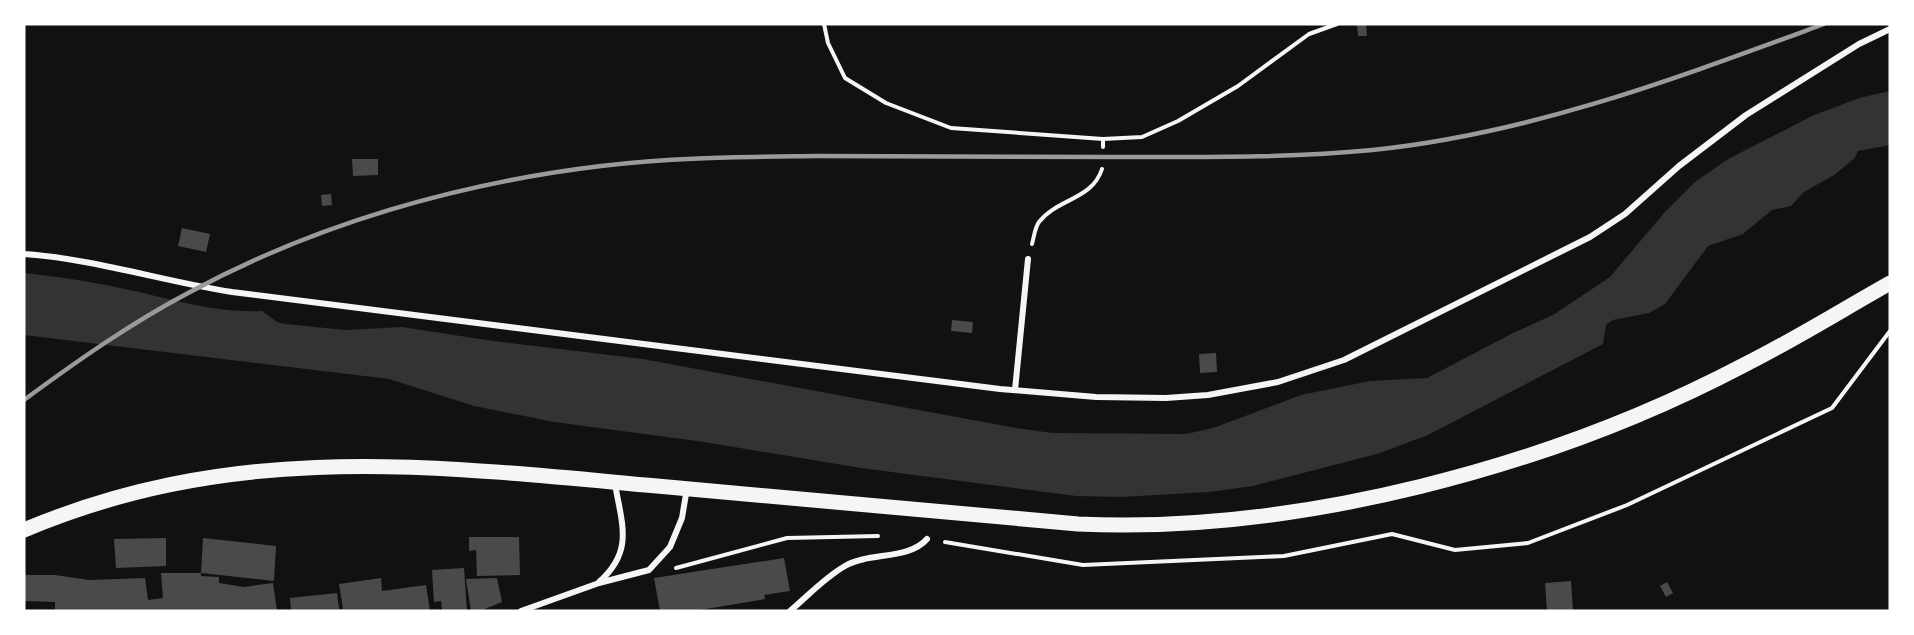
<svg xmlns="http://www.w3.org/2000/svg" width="1914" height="635" font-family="'Open Sans',sans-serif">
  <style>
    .water { fill: #333 }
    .building { fill: #4a4a4a }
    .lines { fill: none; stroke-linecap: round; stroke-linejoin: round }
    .path { stroke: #f5f5f5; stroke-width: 4 }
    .minor { stroke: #f5f5f5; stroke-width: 6 }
    .primary { stroke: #f5f5f5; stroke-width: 15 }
    .rail { stroke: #9a9a9a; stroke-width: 4.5 }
  </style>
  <rect width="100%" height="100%" fill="#111"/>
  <path class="water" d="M 1890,91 L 1890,145 L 1858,151 L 1855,158 L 1834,175 L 1804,192 L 1791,206 L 1772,210 L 1743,234 L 1708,246 L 1665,304 L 1649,313 L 1613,320 L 1606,325 L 1603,344 L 1428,435 L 1377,454 L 1253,486 L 1209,492 L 1121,497 L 1076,496 L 861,468 L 704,442 L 554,422 L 474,406 L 389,379 L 24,335 L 24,273 C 60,277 95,282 130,290 C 174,300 216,313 262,311 L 277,322 L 285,324 L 346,330 L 402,327 L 493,341 L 643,359 L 1016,428 L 1052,433 L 1186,434 L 1213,428 L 1301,395 L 1370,381 L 1427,378 L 1513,333 L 1553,315 L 1610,277 L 1664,213 L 1695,182 L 1728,159 L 1812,116 L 1859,98 Z"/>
  <path class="building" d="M 1366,24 L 1367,36 L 1358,36 L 1357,25 Z
    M 352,159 L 378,159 L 378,175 L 353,176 Z
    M 331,194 L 332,205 L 322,206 L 321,195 Z
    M 182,228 L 210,234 L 206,252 L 178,246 Z
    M 952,320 L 973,322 L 972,333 L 951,331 Z
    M 1216,353 L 1217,372 L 1200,373 L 1199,354 Z
    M 469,537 L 519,537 L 520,575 L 477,576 L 476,550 L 469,551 Z
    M 166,538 L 166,566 L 116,568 L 114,539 Z
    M 203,538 L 276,546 L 274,581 L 201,573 Z
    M 784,558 L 790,591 L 764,595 L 765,599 L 694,611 L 660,611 L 654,578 Z
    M 464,568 L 467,611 L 442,611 L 441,601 L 434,602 L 432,570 Z
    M 161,573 L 201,573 L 201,576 L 219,577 L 219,583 L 244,587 L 273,583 L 277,611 L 55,611 L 55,602 L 24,601 L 24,575 L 55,575 L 89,580 L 145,578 L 148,600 L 163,598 Z
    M 381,578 L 382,591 L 426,585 L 430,611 L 291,611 L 290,598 L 337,593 L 339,609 L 343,609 L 339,584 Z
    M 497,578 L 502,602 L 480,611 L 471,611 L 466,579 Z
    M 1571,581 L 1573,611 L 1547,611 L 1545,583 Z
    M 1667,582 L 1673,593 L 1666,597 L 1660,586 Z"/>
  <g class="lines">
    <path class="path" d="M 824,24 L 828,43 L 845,78 L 886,103 L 951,128 L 1103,139
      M 1103,147 L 1103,139 L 1142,137 L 1178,121 L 1238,86 L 1309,34 L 1337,24
      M 1032,244 C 1034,237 1035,227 1039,222 C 1058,198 1092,200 1102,169
      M 945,542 L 1083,565 L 1284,556 L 1392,534 L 1455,550 L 1528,543 L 1627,505 L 1832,408 L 1890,331
      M 676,568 L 787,538 L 878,536"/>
    <path class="minor" d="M 24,254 C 95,259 162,281 232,292 L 1000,389 L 1096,397 L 1166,398 L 1208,395 L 1278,382 L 1344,360 L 1590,237 L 1625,214 L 1679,166 L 1746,115 L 1859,44 L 1890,29
      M 1015,390 L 1028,259
      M 599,582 C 634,551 622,525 615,484
      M 521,611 L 599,583 L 649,570 L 670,547 L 682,518 L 687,488
      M 790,611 C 808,596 824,578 845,566 C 869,552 909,560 927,539"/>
    <path class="primary" d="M 24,530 C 238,440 434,466 657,486 C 797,498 937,512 1078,524 C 1297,534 1550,467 1744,365 C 1794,340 1842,310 1890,283"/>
    <path class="rail" d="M 24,400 C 77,361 131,323 190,292 C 316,224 459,183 601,166 C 673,157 745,157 817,156 C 918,156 1018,156 1118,157 C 1203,157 1288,158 1372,150 C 1530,134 1677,78 1824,24"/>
  </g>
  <rect width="1914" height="635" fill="none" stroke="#ffffff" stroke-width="51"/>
</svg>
